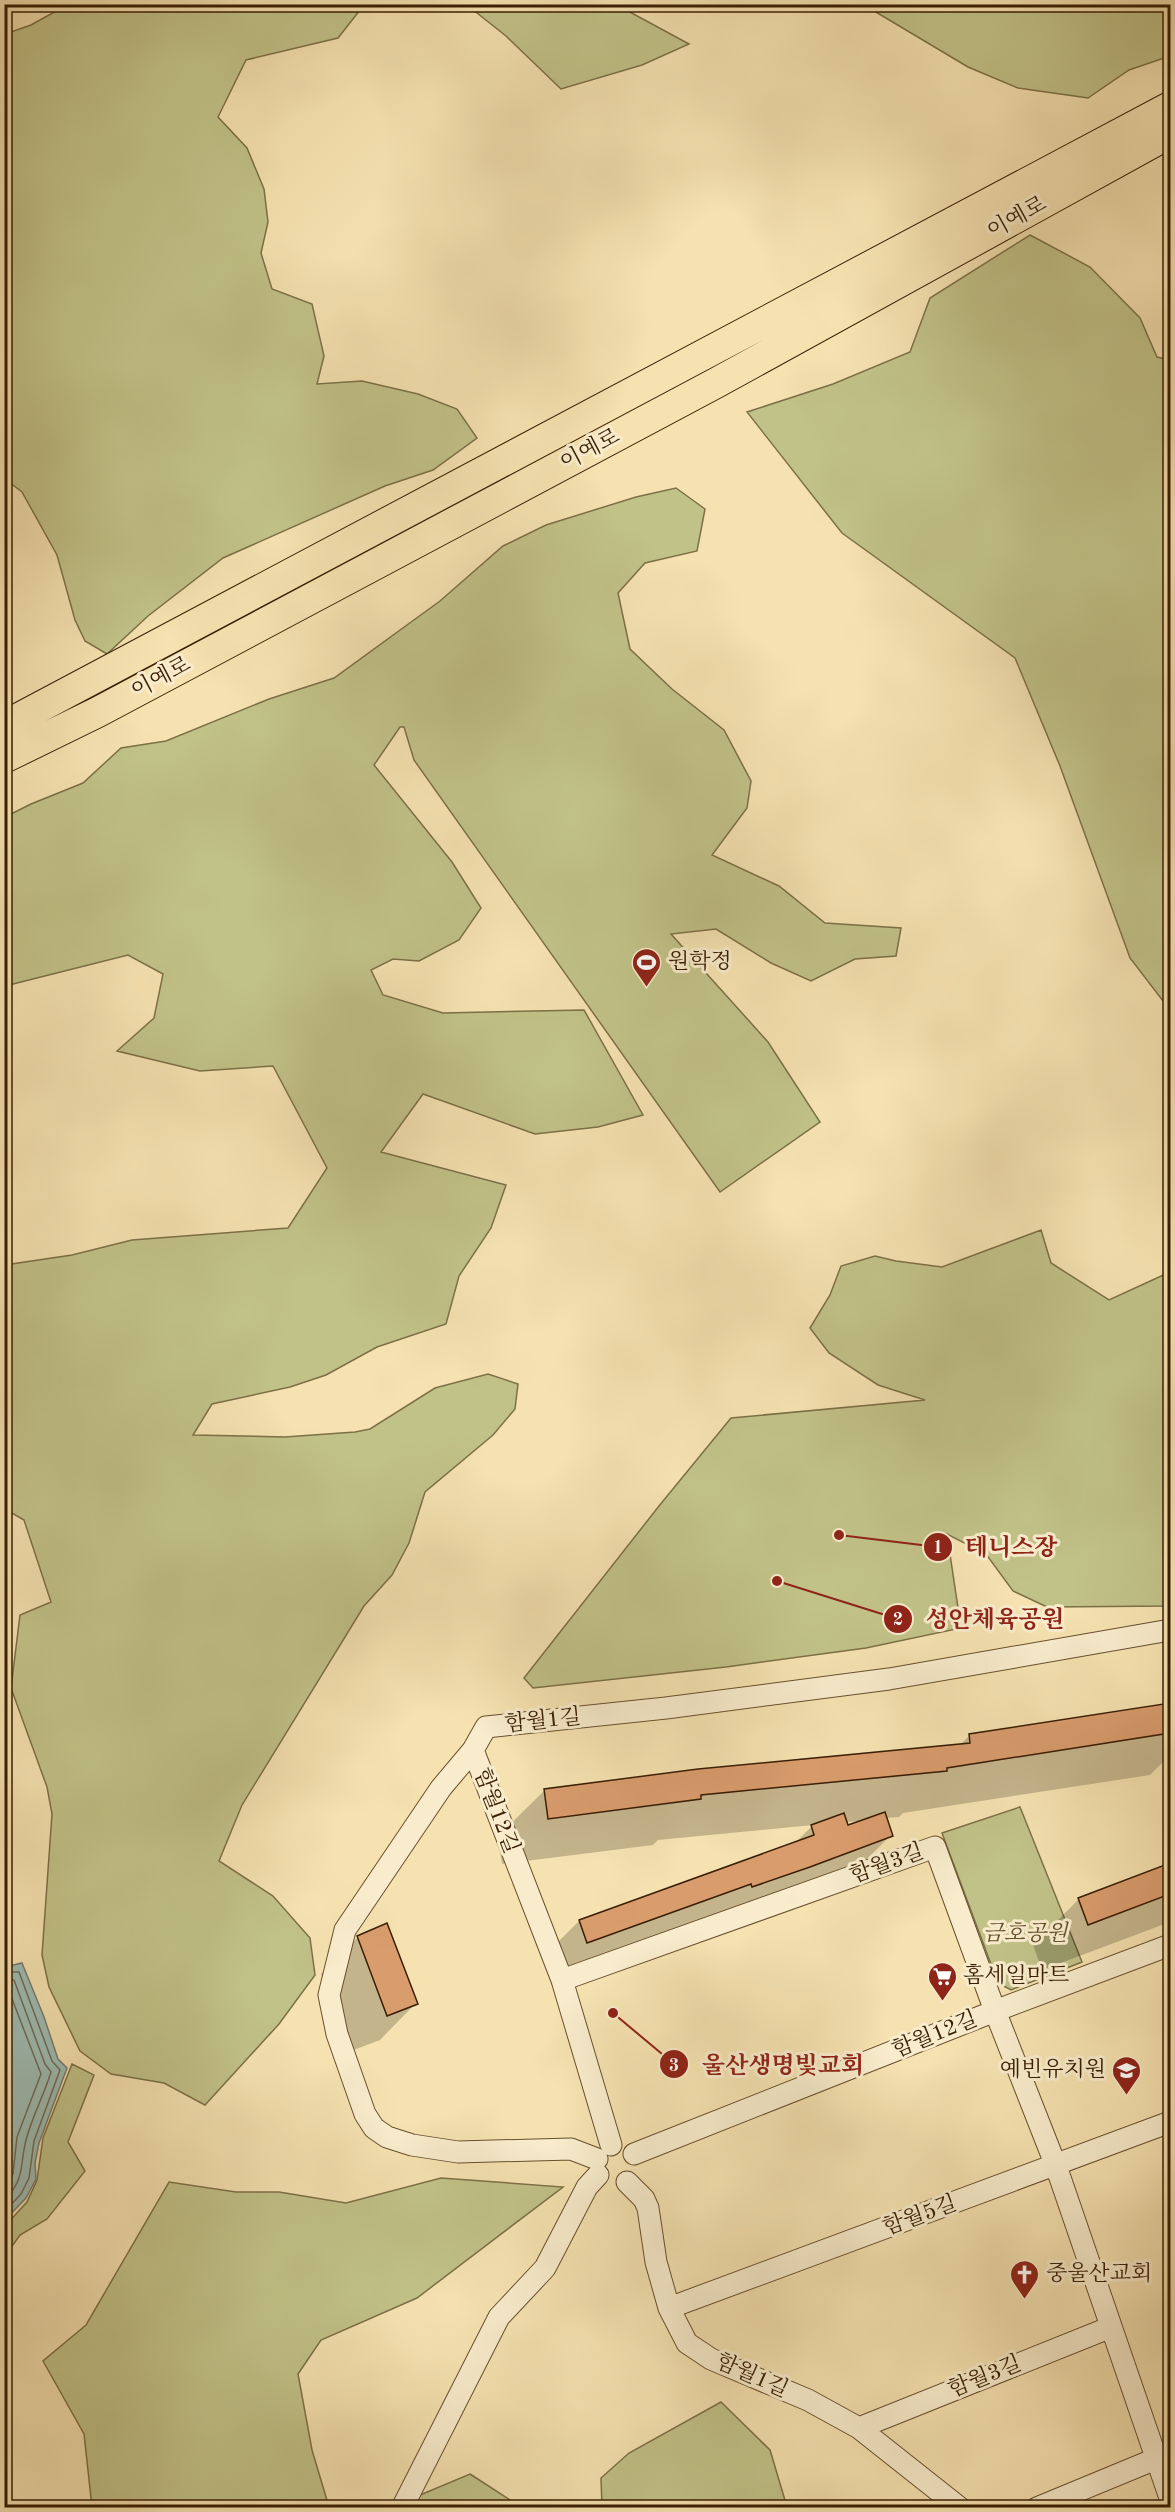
<svg xmlns="http://www.w3.org/2000/svg" width="1175" height="2512" font-family="'Old Standard TT','Noto Serif KR',serif">
  <style>
    .green { fill: #c1c288; stroke: #7d7046; stroke-width: 1.5 }
    .water { fill: #9ebcb3; stroke: #767d6d; stroke-width: 1.5 }
    .shadow { fill: #0003; fill-rule: evenodd }
    .lines { fill: none; stroke-linecap: round; stroke-linejoin: round }
    .shore { stroke: #6c6d5b; stroke-width: 1.5 }
    .building { fill: #d99c6d; stroke: #391e03; stroke-width: 1.5 }
    .minor-casing { stroke: #684f2e; stroke-width: 23 }
    .highway-casing { stroke: #391e03; stroke-width: 32 }
    .minor { stroke: #f8eccc; stroke-width: 21 }
    .highway { stroke: #f5e2b0; stroke-width: 30 }
    .labels { text-anchor: middle; dominant-baseline: central; stroke-width: 6; stroke-linejoin: round; paint-order: stroke }
    .street-label { font-size: 22px; fill: #391e03; stroke: #f8eccc }
    .poi-label { font-size: 22px; fill: #391e03; stroke: #f8eccc; text-anchor: start }
    .park-label { font-size: 22px; font-style: italic; fill: #624f2b; stroke: #f8eccc }
    .leader { fill: none; stroke: #8f2418; stroke-width: 2 }
    .callout-dot { fill: #8f2418; stroke: #f8eccc; stroke-width: 2 }
    .mark-label { font-size: 18px; text-anchor: middle; font-weight: bold; fill: #fff }
    .callout-label { font-size: 24px; text-anchor: middle; font-weight: bold; fill: #8f2418; stroke: #f8eccc; stroke-width: 6; stroke-linejoin: round; paint-order: stroke }
  </style>
  <rect width="100%" height="100%" fill="#f5e2b0"/>
  <filter id="stains"><feTurbulence type="fractalNoise" baseFrequency=".00333" numOctaves="4"/><feColorMatrix values="0 0 0 0 .2 0 0 0 0 .09 0 0 0 0 .02 0 0 0 .5 -.17"/></filter>
  <radialGradient id="worn" r=".72"><stop offset=".6" stop-color="#630" stop-opacity="0"/><stop offset="1" stop-color="#630" stop-opacity=".3"/></radialGradient>
  <path class="green" d="M 67,5 L 364,5 L 338,38 L 246,60 L 218,117 L 247,148 L 264,189 L 268,222 L 261,253 L 272,289 L 312,304 L 324,356 L 317,384 L 362,381 L 418,394 L 457,409 L 477,438 L 433,470 L 385,486 L 223,558 L 148,616 L 107,654 L 85,641 L 75,620 L 57,555 L 22,492 L 5,479 L 5,34 L 31,25 Z
    M 467,5 L 617,5 L 689,44 L 642,65 L 561,89 L 506,36 Z
    M 864,5 L 1170,5 L 1170,56 L 1129,70 L 1088,98 L 1018,88 L 968,67 Z
    M 1030,235 L 1090,267 L 1140,318 L 1157,357 L 1170,360 L 1170,1010 L 1130,958 L 1060,766 L 1015,658 L 842,533 L 747,412 L 833,384 L 910,352 L 930,298 Z
    M 676,488 L 705,509 L 697,551 L 645,563 L 618,593 L 630,649 L 672,689 L 724,730 L 751,781 L 747,808 L 712,855 L 779,886 L 825,923 L 901,928 L 896,956 L 855,959 L 811,981 L 771,963 L 716,929 L 671,934 L 768,1042 L 820,1122 L 720,1192 L 414,760 L 404,727 L 400,727 L 374,765 L 452,862 L 481,908 L 459,940 L 419,961 L 393,959 L 371,970 L 383,995 L 443,1013 L 584,1010 L 643,1115 L 598,1127 L 535,1134 L 423,1094 L 381,1152 L 506,1185 L 491,1228 L 459,1276 L 446,1324 L 377,1347 L 326,1375 L 290,1387 L 212,1404 L 193,1435 L 285,1437 L 355,1432 L 370,1429 L 435,1388 L 488,1374 L 518,1384 L 515,1409 L 493,1435 L 425,1492 L 409,1543 L 392,1575 L 364,1606 L 242,1805 L 219,1861 L 273,1896 L 310,1938 L 315,1975 L 279,2024 L 205,2105 L 164,2083 L 111,2074 L 80,2051 L 49,1987 L 42,1955 L 52,1814 L 47,1787 L 11,1688 L 20,1615 L 51,1602 L 24,1520 L 5,1509 L 5,1265 L 72,1255 L 132,1240 L 288,1228 L 327,1168 L 273,1066 L 200,1071 L 117,1051 L 154,1018 L 163,974 L 128,955 L 5,986 L 5,817 L 31,804 L 83,783 L 121,748 L 166,741 L 269,699 L 334,678 L 440,601 L 503,546 L 546,525 L 636,497 Z
    M 1041,1230 L 1051,1263 L 1109,1300 L 1170,1272 L 1170,1606 L 1047,1607 L 1013,1591 L 986,1554 L 947,1534 L 961,1628 L 866,1648 L 726,1667 L 533,1688 L 524,1678 L 659,1506 L 731,1418 L 925,1400 L 878,1385 L 829,1353 L 810,1328 L 830,1295 L 841,1266 L 875,1256 L 896,1261 L 942,1267 Z
    M 1020,1807 L 1082,1962 L 1011,1990 L 998,1983 L 942,1833 Z
    M 72,2064 L 94,2075 L 68,2142 L 85,2171 L 47,2219 L 20,2235 L 5,2256 L 5,2226 L 27,2202 L 37,2180 L 43,2138 Z
    M 441,2178 L 563,2187 L 417,2298 L 321,2340 L 298,2374 L 312,2450 L 329,2507 L 92,2507 L 84,2434 L 43,2361 L 86,2325 L 169,2182 L 236,2192 L 279,2192 L 346,2203 Z
    M 721,2402 L 770,2450 L 787,2507 L 602,2507 L 601,2478 L 629,2453 Z
    M 470,2474 L 521,2507 L 389,2508 Z"/>
  <path class="water" d="M 22,1963 L 44,2017 L 58,2059 L 67,2068 L 39,2143 L 35,2163 L 36,2179 L 26,2198 L 5,2220 L 5,1967 Z"/>
  <path class="shadow" d="M 1170,1704 L 1170,1755 L 1150,1775 L 903,1813 L 899,1817 L 885,1818 L 891,1835 L 864,1862 L 560,1969 L 552,1948 L 579,1921 L 794,1844 L 813,1825 L 658,1840 L 653,1845 L 502,1864 L 498,1836 L 545,1790 L 960,1745 L 970,1735 ZM 861,1821 L 847,1827 L 845,1822 Z
    M 1170,1865 L 1170,1922 L 1042,1970 L 1033,1945 L 1079,1899 Z
    M 386,1925 L 416,2003 L 380,2040 L 351,2051 L 321,1974 L 357,1938 Z"/>
  <g class="lines">
    <path class="shore" d="M 4,1972 L 19,1972 L 52,2061 L 60,2070 L 34,2141 L 29,2178 L 21,2194 L 4,2212
      M 4,1980 L 14,1980 L 45,2064 L 51,2072 C 44,2095 32,2117 26,2140 C 19,2168 26,2177 4,2201
      M 4,1989 L 9,1991 L 41,2074 L 17,2137 L 13,2174 L 4,2188"/>
  </g>
  <path class="building" d="M 1170,1703 L 1170,1733 L 947,1768 L 947,1771 L 701,1795 L 701,1799 L 548,1819 L 544,1789 L 698,1769 L 970,1743 L 969,1734 Z
    M 885,1812 L 893,1836 L 810,1867 L 752,1887 L 751,1884 L 587,1943 L 579,1920 L 814,1835 L 811,1825 L 844,1813 L 848,1825 Z
    M 1170,1863 L 1170,1894 L 1088,1925 L 1078,1898 Z
    M 387,1923 L 418,2004 L 387,2016 L 357,1936 Z"/>
  <g class="lines">
    <defs>
      <path id="minor" d="M 473,1750 L 562,1980 L 611,2145
        M 562,1980 L 935,1847 L 995,2011 L 1056,2166 L 1170,2498
        M 634,2154 L 995,2011 L 1170,1945
        M 597,2159 L 571,2149 L 458,2152 L 412,2145 L 387,2137 L 374,2128 L 365,2114 L 337,2034 L 329,1995 L 345,1930 L 441,1788 L 473,1750 L 486,1727 L 666,1708 L 889,1679 L 1170,1630
        M 627,2182 L 644,2199 L 648,2208 L 656,2262 L 669,2308 L 687,2343 L 711,2359 L 808,2400 L 859,2428 L 960,2508
        M 669,2308 L 1170,2122
        M 859,2428 L 1111,2327
        M 402,2508 L 499,2317 L 545,2268 L 587,2187 L 598,2175
        M 1037,2508 L 1170,2453"/>
      <path id="highway" d="M 4,726 L 1170,107
        M 4,758 L 98,712 L 716,383 L 1170,133"/>
    </defs>
    <use href="#minor" class="minor-casing"/>
    <use href="#highway" class="highway-casing"/>
    <use href="#minor" class="minor"/>
    <use href="#highway" class="highway"/>
  </g>
  <defs>
    <symbol id="stadium-pin" viewBox="-11 -11 22 30"><path d="M0 17L-7.5 6A9.5 9.5 0 1 1 7.5 6Z" fill="#8f2418" stroke="#f8eccc"/><path d="M0-5a6.5 5 0 1 0 0 10a6.5 5 0 1 0 0-10ZM-3.5-1.8h7v3.6h-7Z" fill="#fff"/></symbol>
    <symbol id="supermarket-pin" viewBox="-11 -11 22 30"><path d="M0 17L-7.5 6A9.5 9.5 0 1 1 7.5 6Z" fill="#8f2418" stroke="#f8eccc"/><path d="M-6-5.5h2.5l.6 2H6L4.5 2H-2.5L-4.4-4H-6ZM-1.5 3.2a1.3 1.3 0 1 0 .1 0ZM3 3.2a1.3 1.3 0 1 0 .1 0Z" fill="#fff"/></symbol>
    <symbol id="school-pin" viewBox="-11 -11 22 30"><path d="M0 17L-7.5 6A9.5 9.5 0 1 1 7.5 6Z" fill="#8f2418" stroke="#f8eccc"/><path d="M0-5L7-2L0 1L-7-2ZM-4 1L0 2.5L4 1V4Q0 6-4 4Z" fill="#fff"/></symbol>
    <symbol id="church-pin" viewBox="-11 -11 22 30"><path d="M0 17L-7.5 6A9.5 9.5 0 1 1 7.5 6Z" fill="#8f2418" stroke="#f8eccc"/><path d="M-1.2-6h2.4v3.5h3.3v2.4h-3.3V6h-2.4V-.1h-3.3v-2.4h3.3Z" fill="#fff"/></symbol>
  </defs>
  <g fill-rule="evenodd">
    <use href="#stadium-pin" x="630" y="946" width="33" height="45"/>
    <use href="#supermarket-pin" x="926" y="1960" width="33" height="45"/>
    <use href="#school-pin" x="1110" y="2054" width="33" height="45"/>
    <use href="#church-pin" x="1008" y="2258" width="33" height="45"/>
  </g>
  <g class="labels">
    <g class="street-label">
      <text transform="translate(1017 218) rotate(-29)">이예로</text>
      <text transform="translate(590 450) rotate(-28)">이예로</text>
      <text transform="translate(161 678) rotate(-28)">이예로</text>
      <text transform="translate(543 1721) rotate(-6)">함월1길</text>
      <text transform="translate(496 1811) rotate(69)">함월12길</text>
      <text transform="translate(887 1864) rotate(-20)">함월3길</text>
      <text transform="translate(935 2035) rotate(-22)">함월12길</text>
      <text transform="translate(920 2216) rotate(-20)">함월5길</text>
      <text transform="translate(752 2376) rotate(24)">함월1길</text>
      <text transform="translate(985 2377) rotate(-22)">함월3길</text>
    </g>
    <g class="poi-label">
      <text x="668" y="962">원학정</text>
      <text x="963" y="1976">홈세일마트</text>
      <text x="1106" y="2070" text-anchor="end">예빈유치원</text>
      <text x="1046" y="2274">중울산교회</text>
    </g>
    <g class="park-label">
      <text x="1025" y="1934">금호공원</text>
    </g>
  </g>
  <path class="leader" d="M839 1535L938 1547M777 1581L898 1619M613 2013L674 2064"/>
  <g class="callout-dot">
    <circle cx="839" cy="1535" r="6"/>
    <circle cx="777" cy="1581" r="6"/>
    <circle cx="613" cy="2013" r="6"/>
    <circle cx="938" cy="1547" r="15"/>
    <circle cx="898" cy="1619" r="15"/>
    <circle cx="674" cy="2064" r="15"/>
  </g>
  <g class="mark-label">
    <text x="938" y="1553">1</text>
    <text x="898" y="1625">2</text>
    <text x="674" y="2071">3</text>
  </g>
  <g class="callout-label">
    <text x="1011" y="1555">테니스장</text>
    <text x="995" y="1627">성안체육공원</text>
    <text x="783" y="2073">울산생명빛교회</text>
  </g>
  <rect width="1175" height="2512" fill="none" stroke="#f5e2b0" stroke-width="24"/>
  <rect x="6" y="6" width="1163" height="2500" fill="none" stroke="#391e03" stroke-width="3"/>
  <rect x="12" y="12" width="1151" height="2488" fill="none" stroke="#391e03" stroke-width="1.5"/>
  <rect width="100%" height="100%" filter="url(#stains)"/>
  <rect width="100%" height="100%" fill="url(#worn)"/>
</svg>
